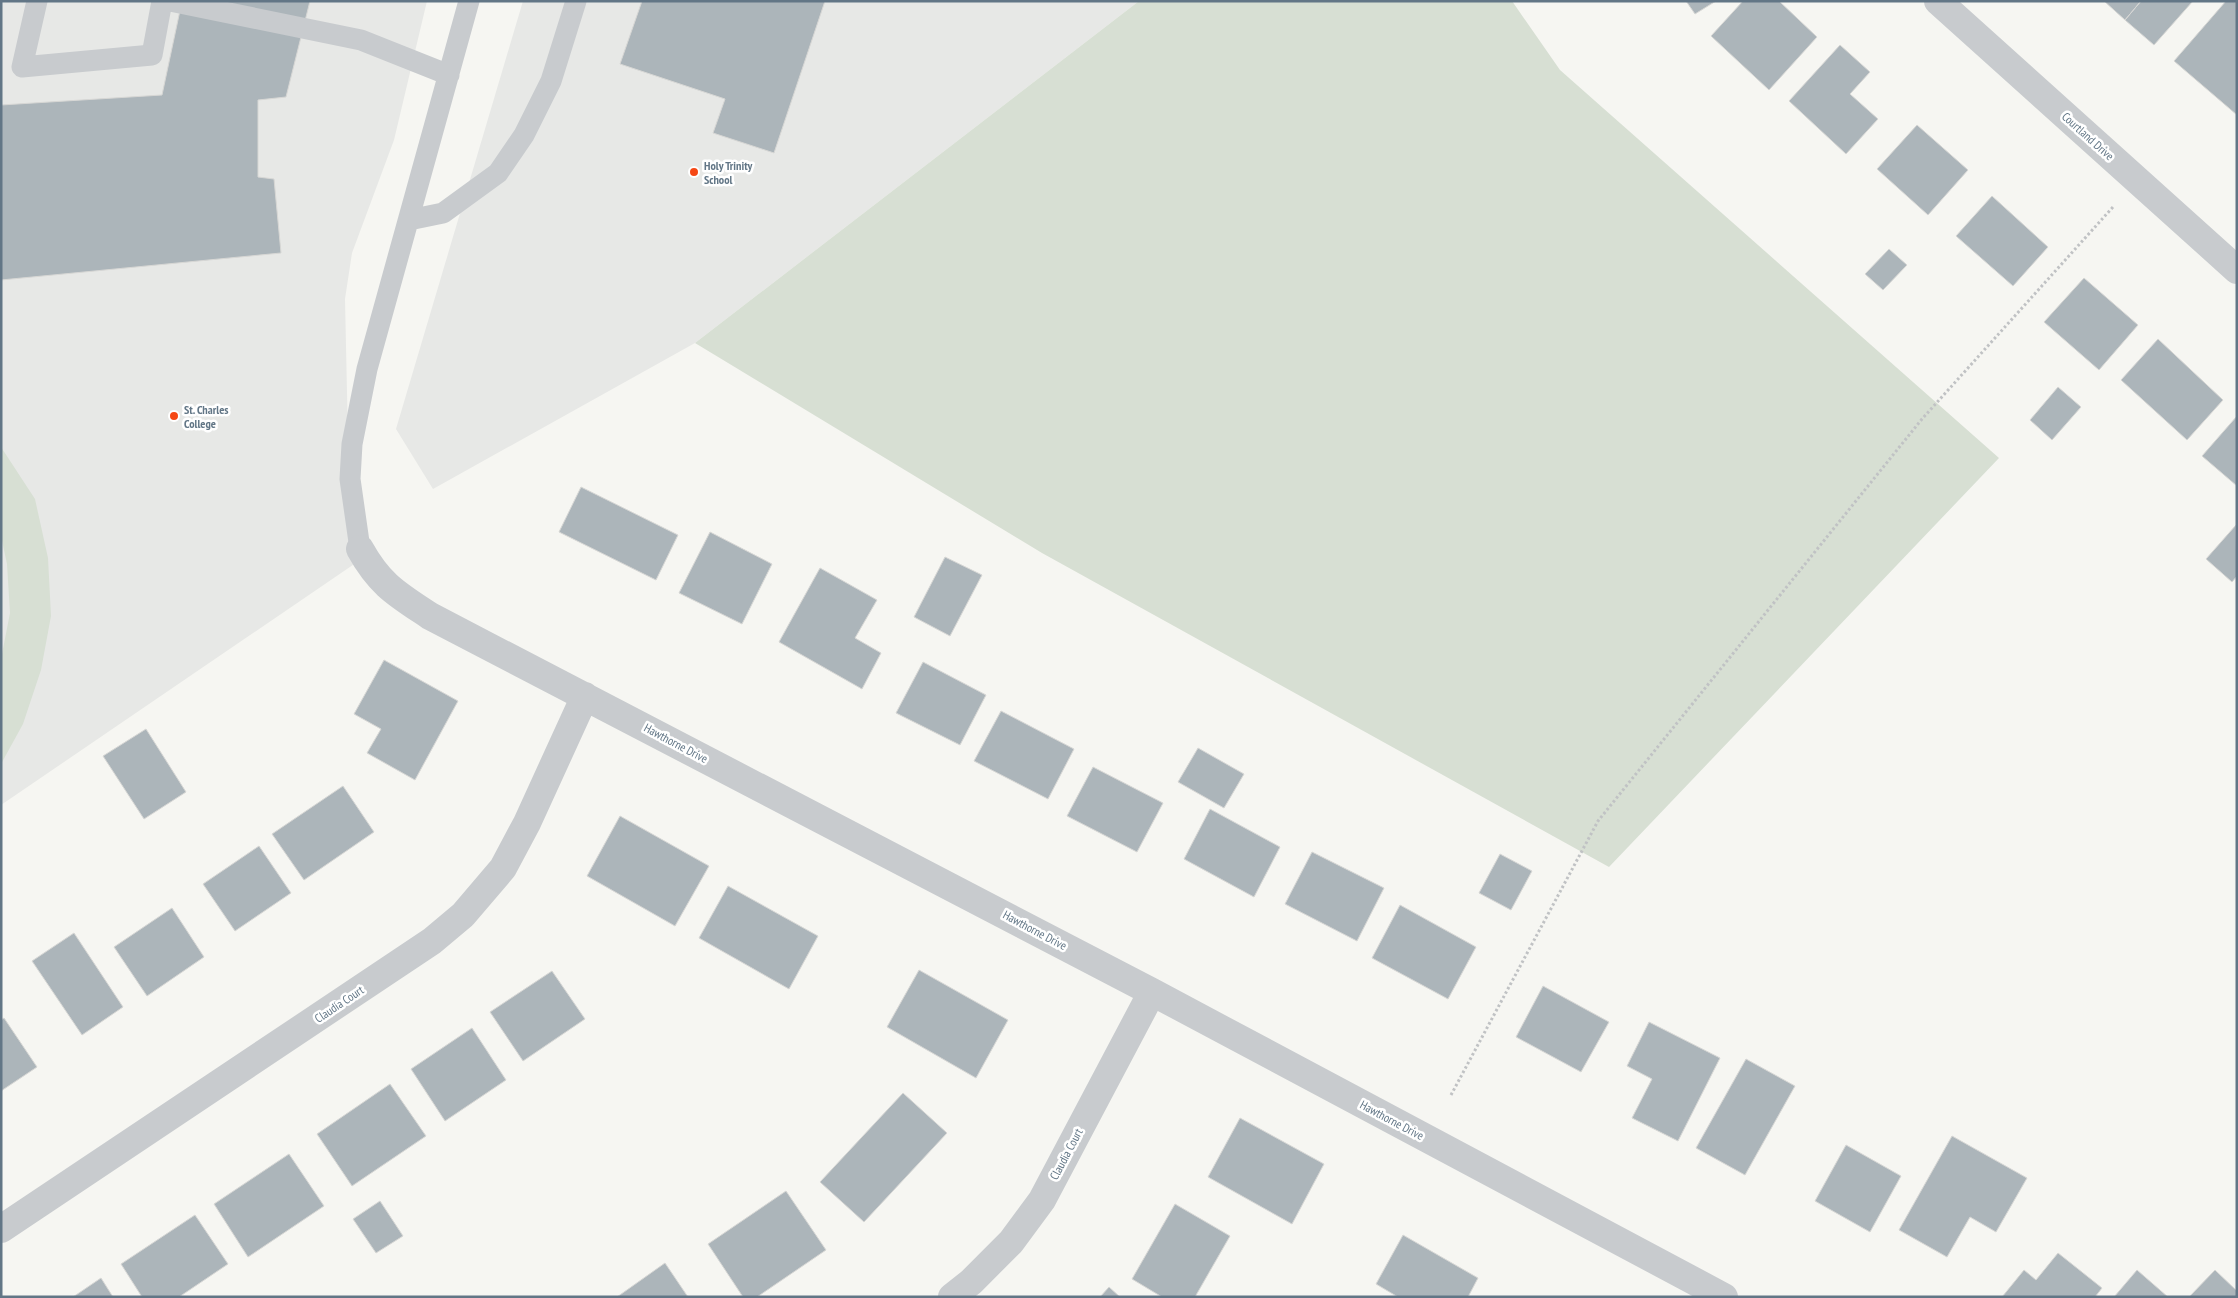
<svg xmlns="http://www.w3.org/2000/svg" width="2238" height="1298" font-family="'PT Sans Narrow',sans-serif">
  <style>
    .built { fill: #e7e8e6 }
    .green { fill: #d7dfd3 }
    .building { fill: #acb5ba; stroke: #d7d7d5 }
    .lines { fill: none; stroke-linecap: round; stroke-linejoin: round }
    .path { stroke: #c0c2c4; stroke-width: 3; stroke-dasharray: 2.5 2.5; stroke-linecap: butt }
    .service { stroke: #c8cbce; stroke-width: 21 }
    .minor { stroke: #c8cbce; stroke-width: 28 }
    .poi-dot { fill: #f54714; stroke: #fff; stroke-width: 2 }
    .labels { text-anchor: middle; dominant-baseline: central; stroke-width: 5; stroke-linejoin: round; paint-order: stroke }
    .street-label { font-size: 12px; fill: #627686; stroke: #fff }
    .poi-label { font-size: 12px; font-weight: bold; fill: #627686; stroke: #fff; text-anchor: start }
  </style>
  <rect width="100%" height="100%" fill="#f6f6f2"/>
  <path class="built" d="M 1,1 L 427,1 L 394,140 L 352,253 L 345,299 L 350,532 L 366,556 L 1,805 Z
    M 523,1 L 1139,1 L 695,343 L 433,489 L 396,429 Z"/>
  <path class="green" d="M 1139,1 L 1512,1 L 1560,70 L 1999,458 L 1609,867 L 1042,553 L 695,343 Z
    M 1,447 L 35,499 L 48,558 L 51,616 L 41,670 L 23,724 L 1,764 L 1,659 L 10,613 L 7,564 L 1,536 Z"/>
  <path class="building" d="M 182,1 L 310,1 L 286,97 L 258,100 L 258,177 L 274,179 L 281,253 L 1,280 L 1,105 L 162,95 Z
    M 642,1 L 825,1 L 774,153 L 713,133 L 725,99 L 620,64 Z
    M 1686,1 L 1716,1 L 1695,14 Z
    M 1743,1 L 1779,1 L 1817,37 L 1769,90 L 1711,36 Z
    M 2104,1 L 2141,1 L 2125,20 Z
    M 2141,1 L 2193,1 L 2154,45 L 2125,20 Z
    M 2226,1 L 2237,1 L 2237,115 L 2174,61 Z
    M 1840,45 L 1870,72 L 1850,94 L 1878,119 L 1846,154 L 1789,101 Z
    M 1917,125 L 1968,170 L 1928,215 L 1877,169 Z
    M 1992,196 L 2048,247 L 2013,286 L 1956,236 Z
    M 1889,249 L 1907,265 L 1883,290 L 1865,274 Z
    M 2084,278 L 2138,325 L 2099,370 L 2044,322 Z
    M 2158,339 L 2223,400 L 2187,440 L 2121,380 Z
    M 2058,387 L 2081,407 L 2052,440 L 2030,420 Z
    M 2237,416 L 2237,486 L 2202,456 Z
    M 581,487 L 678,535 L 656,580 L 559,532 Z
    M 2236,525 L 2237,576 L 2232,582 L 2206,559 Z
    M 710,532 L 772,564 L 742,624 L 679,593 Z
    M 945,557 L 982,575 L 950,636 L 914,617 Z
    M 820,568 L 877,600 L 855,638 L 881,653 L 862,689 L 779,642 Z
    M 384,660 L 458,701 L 415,780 L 367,753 L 381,729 L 354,714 Z
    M 923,662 L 986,695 L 960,745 L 896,713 Z
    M 1001,711 L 1074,749 L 1048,799 L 974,761 Z
    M 146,729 L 186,792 L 144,819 L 103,756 Z
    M 1198,748 L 1244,774 L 1224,808 L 1178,782 Z
    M 1093,767 L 1163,803 L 1137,852 L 1067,816 Z
    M 343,786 L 374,832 L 304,880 L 272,834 Z
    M 1210,809 L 1280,847 L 1254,897 L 1184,859 Z
    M 620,816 L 709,866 L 675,926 L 587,876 Z
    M 259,846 L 291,893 L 235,931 L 203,884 Z
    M 1312,852 L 1384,888 L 1357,941 L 1285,904 Z
    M 1500,854 L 1532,871 L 1511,910 L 1479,893 Z
    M 728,886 L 818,936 L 789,989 L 699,938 Z
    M 1400,905 L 1476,947 L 1448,999 L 1372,958 Z
    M 172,908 L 204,957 L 147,996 L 114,947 Z
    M 74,933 L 123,1007 L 82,1035 L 32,961 Z
    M 919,970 L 1008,1020 L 976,1078 L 887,1027 Z
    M 552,971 L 585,1019 L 523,1061 L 490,1012 Z
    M 1543,986 L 1609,1022 L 1581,1072 L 1516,1037 Z
    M 4,1018 L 37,1067 L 1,1091 L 1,1020 Z
    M 1649,1022 L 1720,1058 L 1678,1141 L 1632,1118 L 1652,1079 L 1627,1066 Z
    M 472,1028 L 506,1080 L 445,1121 L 411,1069 Z
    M 1746,1059 L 1795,1086 L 1745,1175 L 1696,1148 Z
    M 390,1084 L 426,1136 L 352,1186 L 317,1134 Z
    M 903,1093 L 947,1133 L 864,1222 L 820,1182 Z
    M 1240,1118 L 1324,1164 L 1292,1224 L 1208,1177 Z
    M 1952,1136 L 2027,1178 L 1996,1232 L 1970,1217 L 1947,1257 L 1899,1230 Z
    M 1846,1145 L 1901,1176 L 1870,1232 L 1815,1201 Z
    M 289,1154 L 324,1206 L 248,1257 L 214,1204 Z
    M 786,1191 L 826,1250 L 757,1297 L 743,1297 L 708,1244 Z
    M 380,1201 L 403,1236 L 376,1253 L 353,1219 Z
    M 1175,1204 L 1230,1236 L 1195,1297 L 1162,1297 L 1132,1279 Z
    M 195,1215 L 228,1264 L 179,1297 L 142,1297 L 121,1264 Z
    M 1403,1235 L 1478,1278 L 1468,1297 L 1398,1297 L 1376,1284 Z
    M 2058,1253 L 2102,1288 L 2095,1297 L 2002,1297 L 2024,1270 L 2036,1280 Z
    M 665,1263 L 688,1297 L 617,1297 Z
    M 2137,1270 L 2168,1297 L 2114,1297 Z
    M 2215,1270 L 2237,1291 L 2237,1297 L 2189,1297 Z
    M 101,1278 L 113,1297 L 73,1297 Z
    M 1109,1287 L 1120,1297 L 1100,1297 Z"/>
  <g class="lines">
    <path class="path" d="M 1451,1095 L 1598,821 L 1922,419 L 2113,207"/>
    <path class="service" d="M 37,1 L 22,67 L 152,55 L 162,1
      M 170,1 L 361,40 L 449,75
      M 409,220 L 443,213 L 498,173 L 524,135 L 551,81 L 576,1
      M 360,549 L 350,479 L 352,444 L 367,369 L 469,1"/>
    <path class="minor" d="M 1938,1 L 2237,270
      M 360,549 C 380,585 397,594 430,616 L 1152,992 L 1724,1297
      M 1,1229 L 432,941 L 463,915 L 503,868 L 527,823 L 585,696
      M 952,1297 L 971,1282 L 1011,1242 L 1042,1200 L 1152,992"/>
  </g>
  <g class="poi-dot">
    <circle cx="694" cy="172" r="5"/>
    <circle cx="174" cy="416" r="5"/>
  </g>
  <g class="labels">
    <g class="street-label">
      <text transform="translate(2088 136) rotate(42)">Courtland Drive</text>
      <text transform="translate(676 743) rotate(28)">Hawthorne Drive</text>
      <text transform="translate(1035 930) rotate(28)">Hawthorne Drive</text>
      <text transform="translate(339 1004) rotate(-34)">Claudia Court</text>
      <text transform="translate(1392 1120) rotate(28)">Hawthorne Drive</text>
      <text transform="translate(1066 1154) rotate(-62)">Claudia Court</text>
    </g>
    <g class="poi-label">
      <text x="704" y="165">Holy Trinity<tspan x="704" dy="14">School</tspan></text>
      <text x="184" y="409">St. Charles<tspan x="184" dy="14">College</tspan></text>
    </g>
  </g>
  <rect width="2238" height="1298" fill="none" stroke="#627686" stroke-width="5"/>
</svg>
